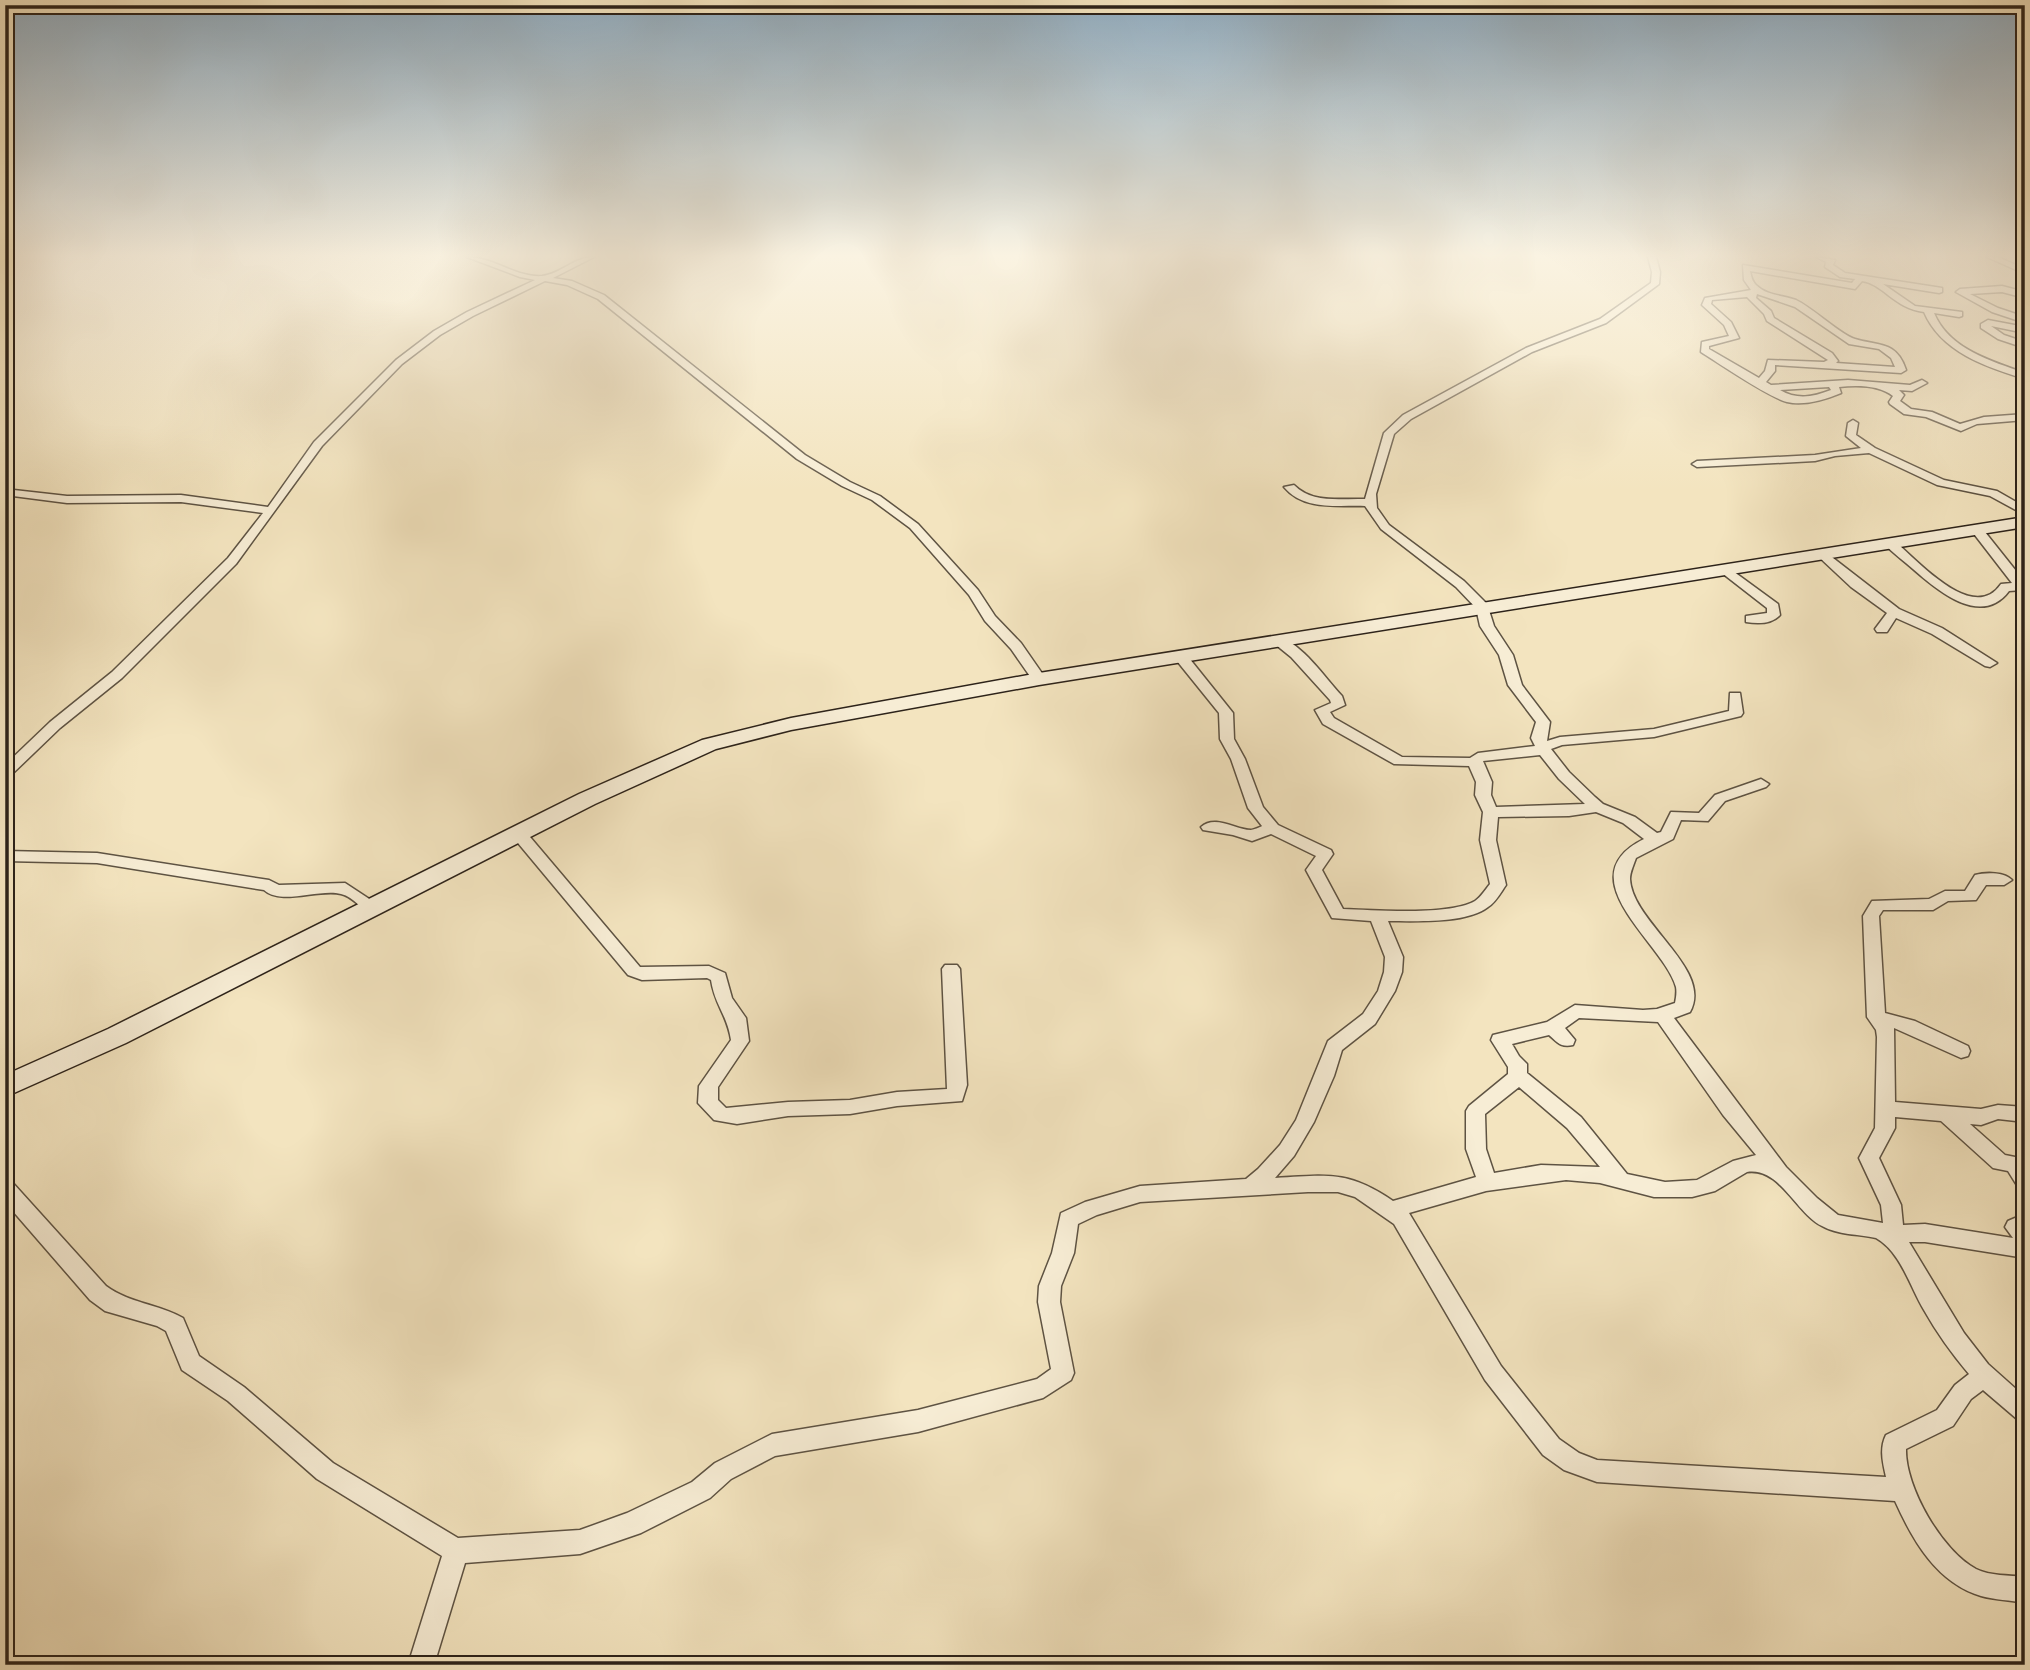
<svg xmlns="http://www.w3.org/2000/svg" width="2030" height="1670" font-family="'IM FELL French Canon',serif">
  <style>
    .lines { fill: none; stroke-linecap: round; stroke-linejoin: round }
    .minor-casing { stroke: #5e5343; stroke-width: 3 }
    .secondary-casing { stroke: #2d231a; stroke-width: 3 }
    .minor { fill: #f7edd5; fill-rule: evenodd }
    .secondary { fill: #f7edd5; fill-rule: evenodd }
  </style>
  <rect width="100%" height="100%" fill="#f3e4bf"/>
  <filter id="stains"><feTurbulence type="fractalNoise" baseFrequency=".00286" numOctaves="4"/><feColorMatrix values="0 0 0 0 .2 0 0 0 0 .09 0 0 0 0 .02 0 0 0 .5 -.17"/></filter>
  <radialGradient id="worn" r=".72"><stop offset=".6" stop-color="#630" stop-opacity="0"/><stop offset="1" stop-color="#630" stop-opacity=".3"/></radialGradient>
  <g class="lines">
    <defs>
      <path id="minor" d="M 467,257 C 493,257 517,278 542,276 C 561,274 574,257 594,257 L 553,278 L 572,281 L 604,295 L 805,455 L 850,482 L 880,496 L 918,524 L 978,590 L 995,616 L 1021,643 L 1046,679 L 1044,682 L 1034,682 L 1011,649 L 985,621 L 969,595 L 910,528 L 872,500 L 842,486 L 797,459 L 598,299 L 567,285 L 545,281 L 473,316 L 440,335 L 402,364 L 322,446 L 236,564 L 122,678 L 60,728 L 10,776 L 5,777 L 5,765 L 50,722 L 112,672 L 228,558 L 263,513 L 181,502 L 67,503 L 5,495 L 5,489 L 67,496 L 181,495 L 268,507 L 314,442 L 396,360 L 434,331 L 467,312 L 535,280 L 520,277 Z
        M 1648,257 L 1656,257 L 1660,272 L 1659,284 L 1606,323 L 1532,352 L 1411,419 L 1394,434 L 1376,494 L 1377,508 L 1389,525 L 1464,581 L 1487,604 L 1494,626 L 1513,655 L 1522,685 L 1550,722 L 1547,741 L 1560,737 L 1654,729 L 1729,711 L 1730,693 L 1740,693 L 1743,713 L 1741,716 L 1654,737 L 1562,745 L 1551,749 L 1569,772 L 1595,797 L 1603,804 L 1635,817 L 1657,833 L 1661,832 L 1671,812 L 1699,813 L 1715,795 L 1761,779 L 1769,784 L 1766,787 L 1725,801 L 1708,821 L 1681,820 L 1673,839 L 1636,858 C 1634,864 1630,872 1630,879 C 1632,923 1714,969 1690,1012 L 1674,1018 L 1786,1167 L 1817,1198 L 1838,1215 L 1883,1223 L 1881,1205 L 1859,1158 L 1875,1128 L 1877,1037 L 1876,1030 L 1867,1017 L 1863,916 L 1872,901 L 1929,899 L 1945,891 L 1965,891 L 1975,875 C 1986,872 2005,872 2012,880 L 2004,885 L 1986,885 L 1976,900 L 1948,901 L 1933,910 L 1883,910 L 1879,916 L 1885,1013 L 1915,1021 L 1968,1046 L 1970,1051 L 1968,1056 L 1961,1058 L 1894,1028 L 1895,1102 L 1981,1109 L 1998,1105 L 2025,1107 L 2025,1122 L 1998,1119 L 1981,1125 L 1970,1124 L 2005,1155 L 2025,1159 L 2025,1189 L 2018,1187 L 2008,1171 L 1993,1168 L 1941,1121 L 1895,1117 L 1895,1128 L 1879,1158 L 1901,1205 L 1903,1225 L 1925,1224 L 2013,1238 L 2005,1227 L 2008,1221 L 2015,1218 L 2025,1220 L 2025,1258 L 1925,1242 L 1909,1242 L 1964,1333 L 1988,1364 L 2025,1397 L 2025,1422 L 2017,1419 L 1983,1390 L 1971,1399 L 1953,1426 L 1906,1449 C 1905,1487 1942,1551 1976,1569 C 1990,1576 2009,1575 2025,1577 L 2025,1603 C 2010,1600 1995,1600 1981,1596 C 1937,1583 1913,1541 1895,1501 L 1597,1482 L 1564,1470 L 1543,1455 L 1485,1380 L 1394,1224 L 1355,1197 L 1338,1192 L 1308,1192 L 1140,1202 L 1097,1215 L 1078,1224 L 1074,1253 L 1061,1286 L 1060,1302 L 1074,1373 L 1071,1380 L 1043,1398 L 918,1432 L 775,1456 L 731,1479 L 710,1498 L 641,1533 L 580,1554 L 465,1563 L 434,1665 L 408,1665 L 442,1556 L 317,1479 L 228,1401 L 182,1370 L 166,1331 L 157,1326 L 105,1311 L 90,1300 L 5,1202 L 5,1180 L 12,1182 L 106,1286 C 129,1303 158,1304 183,1318 L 199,1356 L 244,1387 L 333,1463 L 458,1538 L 580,1530 L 627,1513 L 692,1482 L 715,1463 L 772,1434 L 918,1410 L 1037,1379 L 1051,1369 L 1038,1302 L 1039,1286 L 1052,1253 L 1061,1213 L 1085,1202 L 1140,1186 L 1246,1179 L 1258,1169 L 1280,1145 L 1296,1120 L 1328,1041 L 1363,1014 L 1378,991 L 1384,972 L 1385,957 L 1371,921 L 1332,918 L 1306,870 L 1316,856 L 1271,834 L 1252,841 L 1233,835 L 1203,830 L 1201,827 C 1215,814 1236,830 1251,830 C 1252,830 1261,827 1262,826 L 1248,808 L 1231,759 L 1220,739 L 1219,713 L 1173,656 L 1175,653 L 1185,653 L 1233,713 L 1234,739 L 1245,759 L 1263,807 L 1278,825 L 1331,850 L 1333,854 L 1322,870 L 1343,909 C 1375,910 1448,916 1475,901 C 1481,897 1485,890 1490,884 L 1480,840 L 1483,812 L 1475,795 L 1476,782 L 1469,766 L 1394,764 L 1323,724 L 1315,710 L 1331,703 L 1330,700 L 1291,657 L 1270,640 L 1277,636 C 1303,644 1324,677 1342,696 L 1345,705 L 1330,712 L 1334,718 L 1402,757 L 1470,758 L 1478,753 L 1535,746 L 1531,738 L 1536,722 L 1508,685 L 1499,655 L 1480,626 L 1476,608 L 1456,587 L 1381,529 L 1365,506 C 1337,505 1304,511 1284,487 L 1294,485 C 1313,504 1340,498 1365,499 L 1384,433 L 1403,415 L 1526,348 L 1600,319 L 1651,283 L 1652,272 ZM 1540,755 L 1559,779 L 1585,804 L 1496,807 L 1491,795 L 1492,782 L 1483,761 ZM 1596,812 L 1623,823 L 1644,839 C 1565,878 1664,943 1676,987 C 1677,993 1676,998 1675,1003 L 1657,1009 L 1643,1010 L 1575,1005 L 1547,1022 L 1493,1035 L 1491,1040 L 1508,1067 L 1508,1074 L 1469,1106 L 1466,1111 L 1466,1149 L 1476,1177 L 1393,1201 C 1348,1170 1327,1175 1275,1178 L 1294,1156 L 1314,1122 L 1334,1076 L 1342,1050 L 1375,1024 L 1395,991 L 1402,972 L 1403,957 L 1388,921 C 1415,921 1466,924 1488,907 C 1496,902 1501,892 1506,885 L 1496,840 L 1498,817 L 1569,816 ZM 1579,1018 L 1658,1022 L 1723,1115 L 1756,1155 L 1733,1161 L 1697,1180 L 1665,1182 L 1627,1174 L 1581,1117 L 1527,1073 L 1527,1064 L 1519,1056 L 1512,1044 L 1549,1035 C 1557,1042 1561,1048 1573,1045 L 1575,1040 L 1565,1028 ZM 1519,1087 L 1567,1128 L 1600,1167 L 1541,1165 L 1494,1173 L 1486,1149 L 1485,1114 ZM 1747,1172 C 1780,1167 1796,1213 1822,1226 C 1838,1235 1858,1234 1876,1238 C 1901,1252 1910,1287 1924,1310 C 1937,1333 1952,1354 1969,1374 L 1955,1385 L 1937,1410 L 1886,1435 C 1879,1449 1883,1463 1886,1477 L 1597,1460 L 1579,1453 L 1559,1439 L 1501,1366 L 1409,1213 L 1486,1191 L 1566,1180 L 1600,1183 L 1654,1197 L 1692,1197 L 1715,1191 Z
        M 1816,257 L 1835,260 L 1833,265 L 1845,273 L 1942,288 L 1942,292 L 1939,293 L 1883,284 L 1915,306 L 1962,312 L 1962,316 L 1959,317 L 1934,313 C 1949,349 1991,361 2025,373 L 2025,379 C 1986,367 1941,352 1924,312 C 1894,308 1883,284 1862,281 L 1855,289 L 1750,271 C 1751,276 1752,281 1756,285 C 1767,296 1783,295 1796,300 C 1813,308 1841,335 1855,339 C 1878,346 1897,341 1906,370 L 1901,373 L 1775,365 L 1775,371 L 1766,382 L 1771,385 L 1848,380 L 1910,385 L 1922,380 L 1927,383 L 1912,391 L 1899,390 L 1904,395 L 1900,401 L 1911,409 L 1932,412 L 1960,424 L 1984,417 L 2025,414 L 2025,420 L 1977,424 L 1961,431 L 1926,417 L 1904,414 L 1890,404 L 1889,402 L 1893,396 C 1879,385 1857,385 1839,387 L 1841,393 C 1824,400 1804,406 1787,402 C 1768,397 1720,364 1701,352 L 1702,342 L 1729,336 L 1724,325 L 1702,305 L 1705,298 L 1751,290 L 1744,280 L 1743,265 L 1852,283 L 1855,279 L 1840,277 L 1825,267 L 1826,262 ZM 1757,294 L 1795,307 L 1849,344 L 1879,349 L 1891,358 L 1895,367 L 1836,363 L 1838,361 L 1832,353 L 1774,318 L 1771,311 L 1756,298 ZM 1747,297 L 1764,314 L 1767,321 L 1828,360 L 1824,362 L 1768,360 L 1765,371 L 1759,378 L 1709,349 L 1709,346 L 1739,338 L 1731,322 L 1711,304 L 1712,300 ZM 1829,387 L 1831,390 C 1813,397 1797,400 1780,390 Z
        M 1987,257 L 1998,257 L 2025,269 L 2025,274 Z
        M 2002,286 L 2025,292 L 2025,298 L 2002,292 L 1970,294 L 1998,308 L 2025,317 L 2025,323 L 1992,312 L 1956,292 L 1960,289 Z
        M 1988,320 L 2025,327 L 2025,333 L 1991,326 L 2004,335 L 2025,342 L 2025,348 L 1998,339 L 1981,328 L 1981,324 Z
        M 1853,420 L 1858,423 L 1856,435 L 1875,448 L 1944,480 L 1997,491 L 2025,507 L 2025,515 L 1990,496 L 1937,485 L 1869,453 L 1835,456 L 1815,461 L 1697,467 L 1692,464 L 1697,461 L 1815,455 L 1861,448 L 1846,436 L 1848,423 Z
        M 1977,526 L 1981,527 L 2024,581 L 2023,590 L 2009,591 C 1981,628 1937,590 1913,569 C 1904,561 1893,553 1884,544 L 1886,541 L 1894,541 C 1918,560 1973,625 2001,584 L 2012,583 L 1971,530 Z
        M 1824,551 L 1899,609 L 1942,628 L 1997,663 L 1990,667 L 1985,666 L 1932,634 L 1896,618 L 1887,632 L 1877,632 L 1875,629 L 1887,613 L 1851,587 L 1820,558 L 1820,552 Z
        M 1726,566 L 1778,604 L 1780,615 C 1772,624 1758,624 1746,622 L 1746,616 L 1767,613 L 1767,608 L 1722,573 L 1722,567 Z
        M 519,829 L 525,831 L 640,967 L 709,966 L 725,973 L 732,998 L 746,1018 L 749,1041 L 718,1087 L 718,1100 L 726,1108 L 788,1102 L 850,1100 L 897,1092 L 947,1089 L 942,969 L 945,965 L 957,965 L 960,969 L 967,1085 L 962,1101 L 897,1106 L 850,1114 L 788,1116 L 737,1124 L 714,1120 L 698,1103 L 699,1086 L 731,1040 C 727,1014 715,1006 711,980 L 707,978 L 642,980 L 628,975 L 513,837 L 511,834 L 513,831 Z
        M 5,851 L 97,853 L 269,880 L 279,885 L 345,883 L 383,908 L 381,912 C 364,917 356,897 341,894 C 320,888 281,906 264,890 L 97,863 L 5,861 Z"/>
      <path id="secondary" d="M 2025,517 L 2025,527 L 1039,685 L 791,730 L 716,749 L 595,804 L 126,1043 L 5,1097 L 5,1075 L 108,1029 L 579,794 L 702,740 L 791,718 L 1039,673 Z"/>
    </defs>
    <use href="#minor" class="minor-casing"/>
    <use href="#secondary" class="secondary-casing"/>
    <use href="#minor" class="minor"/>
    <use href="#secondary" class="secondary"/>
  </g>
  <linearGradient id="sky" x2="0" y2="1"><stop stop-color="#91adc1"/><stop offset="0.52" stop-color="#faf3e2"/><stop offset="1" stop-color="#faf3e2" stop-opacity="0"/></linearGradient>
  <rect width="2030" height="491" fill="url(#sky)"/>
  <rect width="2030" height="1670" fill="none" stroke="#f3e4bf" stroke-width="28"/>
  <rect x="7" y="7" width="2016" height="1656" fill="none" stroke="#2d231a" stroke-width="3.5"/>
  <rect x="14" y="14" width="2002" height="1642" fill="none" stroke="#2d231a" stroke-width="2"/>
  <rect width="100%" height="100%" filter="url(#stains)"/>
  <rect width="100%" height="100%" fill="url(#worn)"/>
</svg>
